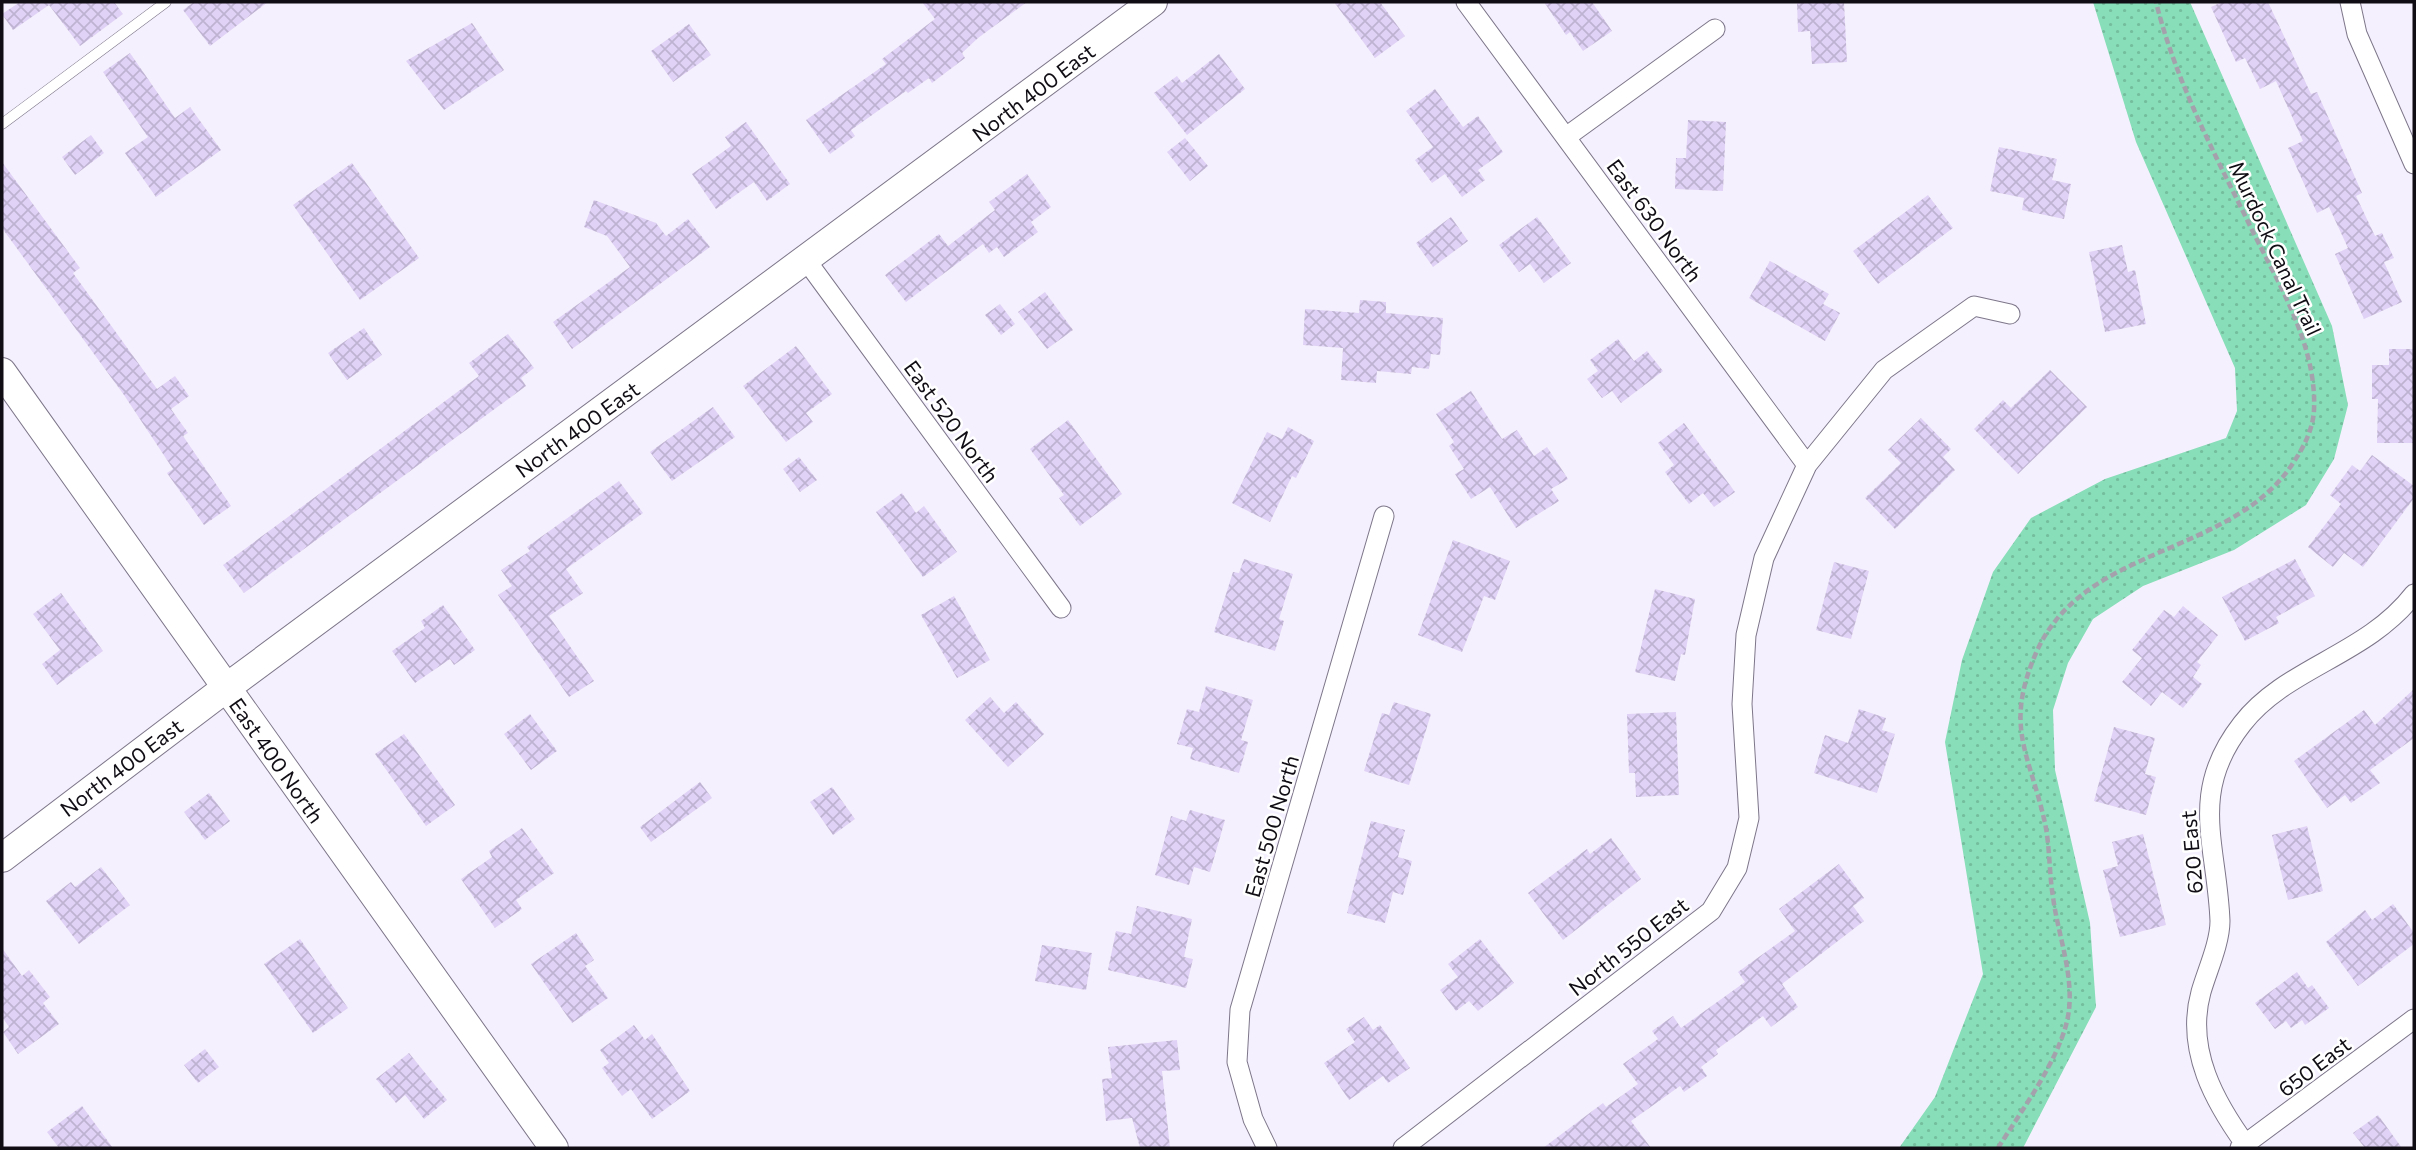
<svg xmlns="http://www.w3.org/2000/svg" width="2416" height="1150" font-family="Commissioner,sans-serif">
  <style>
    .grass { fill: url(#grass-dots) }
    .building { fill: url(#building-cross-hatch) }
    .lines { fill: none; stroke-linecap: round; stroke-linejoin: round }
    .lane-casing { stroke: #7d768a; stroke-width: 11 }
    .street-casing { stroke: #7d768a; stroke-width: 21 }
    .secondary-casing { stroke: #7d768a; stroke-width: 30 }
    .path { stroke: #a5a1ac; stroke-width: 4.5; stroke-dasharray: 7 3.5; stroke-linecap: butt }
    .lane { stroke: #fff; stroke-width: 10 }
    .street { stroke: #fff; stroke-width: 19 }
    .secondary { stroke: #fff; stroke-width: 28 }
    .labels { text-anchor: middle; dominant-baseline: central; stroke-width: 5; stroke-linejoin: round; paint-order: stroke }
    .street-label { font-size: 21px; fill: #100d14; stroke: #fff }
  </style>
  <defs>
    <pattern id="grass-dots" width="8" height="8" patternUnits="userSpaceOnUse" patternTransform="scale(1.75)"><rect width="8" height="8" fill="#87deb8"/><path d="M2 2h.1M6 6h.1" fill="none" stroke="#74bd9d" stroke-width="1.8" stroke-linecap="round"/></pattern>
    <pattern id="building-cross-hatch" width="8" height="8" patternUnits="userSpaceOnUse" patternTransform="scale(1.75)"><rect width="8" height="8" fill="#e0d2f6"/><path d="M0 0l8 8M0 8l8-8" fill="none" stroke="#bfb3d2"/></pattern>
  </defs>
  <rect width="100%" height="100%" fill="#f5f0fd"/>
  <path class="grass" d="M 2093,2 L 2190,2 L 2332,326 L 2348,405 L 2334,459 L 2306,505 L 2234,550 L 2143,586 L 2093,619 L 2068,663 L 2053,710 L 2055,770 L 2090,923 L 2096,1007 L 2023,1148 L 1899,1148 L 1935,1097 L 1983,974 L 1945,742 L 1962,660 L 1993,572 L 2031,518 L 2105,479 L 2226,438 L 2237,411 L 2235,368 L 2136,142 Z"/>
  <path class="building" d="M 20,2 L 114,2 L 123,14 L 80,46 L 49,5 L 13,30 L 2,14 Z
    M 194,2 L 268,2 L 210,46 L 183,10 Z
    M 922,2 L 1027,2 L 978,38 L 962,53 L 965,58 L 932,83 L 929,78 L 908,93 L 906,91 L 851,130 L 855,136 L 830,154 L 806,120 L 886,64 L 882,59 L 935,19 Z
    M 1334,2 L 1380,2 L 1405,36 L 1375,58 Z
    M 1544,2 L 1592,2 L 1612,31 L 1583,51 L 1570,32 L 1566,35 Z
    M 1797,2 L 1844,2 L 1847,62 L 1812,64 L 1810,31 L 1798,32 Z
    M 2222,2 L 2268,2 L 2311,94 L 2317,92 L 2362,193 L 2356,196 L 2375,236 L 2382,233 L 2394,258 L 2384,262 L 2402,302 L 2364,319 L 2335,254 L 2348,248 L 2329,207 L 2317,213 L 2288,148 L 2303,141 L 2276,81 L 2260,89 L 2245,58 L 2236,62 L 2211,7 Z
    M 472,23 L 504,70 L 444,110 L 406,61 Z
    M 689,24 L 711,55 L 673,82 L 651,51 Z
    M 130,53 L 175,118 L 190,107 L 221,150 L 156,197 L 125,153 L 148,137 L 103,72 Z
    M 1219,54 L 1245,89 L 1187,135 L 1154,93 L 1177,76 L 1182,83 Z
    M 1435,89 L 1463,127 L 1478,116 L 1503,152 L 1478,170 L 1485,180 L 1462,197 L 1445,174 L 1432,183 L 1415,160 L 1433,147 L 1406,111 Z
    M 1688,120 L 1726,122 L 1723,191 L 1675,189 L 1676,158 L 1686,158 Z
    M 746,122 L 790,184 L 767,201 L 754,182 L 716,209 L 692,174 L 731,146 L 725,137 Z
    M 91,135 L 104,153 L 75,175 L 62,157 Z
    M 1185,138 L 1208,166 L 1190,181 L 1167,152 Z
    M 1999,147 L 2057,159 L 2052,180 L 2071,184 L 2064,219 L 2022,210 L 2024,198 L 1990,191 Z
    M 2,162 L 80,268 L 73,273 L 157,389 L 175,376 L 189,396 L 171,409 L 188,433 L 183,436 L 231,506 L 204,525 L 167,473 L 173,469 L 124,395 L 2,228 Z
    M 352,163 L 419,258 L 360,300 L 293,205 Z
    M 1027,174 L 1051,207 L 1031,222 L 1038,232 L 1004,257 L 997,247 L 989,253 L 983,244 L 906,302 L 885,275 L 939,234 L 948,246 L 995,210 L 989,202 Z
    M 1928,195 L 1953,228 L 1878,284 L 1853,251 Z
    M 594,200 L 656,223 L 666,236 L 688,219 L 710,247 L 572,349 L 553,322 L 630,267 L 607,236 L 584,227 Z
    M 1451,217 L 1468,241 L 1433,267 L 1416,243 Z
    M 1537,217 L 1571,263 L 1544,283 L 1530,264 L 1519,272 L 1499,245 Z
    M 2122,245 L 2128,272 L 2135,270 L 2146,324 L 2105,332 L 2089,252 Z
    M 1770,261 L 1829,294 L 1823,304 L 1840,313 L 1825,341 L 1749,298 Z
    M 1045,292 L 1073,330 L 1047,349 L 1018,312 Z
    M 1360,300 L 1386,302 L 1386,313 L 1443,318 L 1440,355 L 1431,354 L 1429,369 L 1412,367 L 1411,374 L 1377,371 L 1376,383 L 1341,380 L 1343,348 L 1303,345 L 1305,309 L 1359,313 Z
    M 1000,304 L 1015,324 L 1001,335 L 985,315 Z
    M 364,328 L 382,355 L 347,380 L 328,353 Z
    M 508,334 L 534,368 L 521,378 L 526,386 L 244,593 L 223,565 L 479,376 L 469,363 Z
    M 1618,339 L 1634,361 L 1647,351 L 1663,371 L 1621,403 L 1612,391 L 1602,398 L 1587,379 L 1598,371 L 1590,360 Z
    M 796,346 L 832,394 L 806,413 L 813,422 L 786,442 L 743,386 Z
    M 2389,349 L 2414,349 L 2414,443 L 2377,443 L 2378,399 L 2372,399 L 2372,365 L 2389,365 Z
    M 2050,370 L 2087,407 L 2018,474 L 1974,429 L 2003,400 L 2011,408 Z
    M 1471,391 L 1502,439 L 1517,430 L 1534,456 L 1547,447 L 1568,479 L 1551,489 L 1559,501 L 1516,528 L 1490,487 L 1471,499 L 1455,474 L 1464,469 L 1449,446 L 1454,442 L 1436,414 Z
    M 713,407 L 735,437 L 672,481 L 650,452 Z
    M 1921,418 L 1951,449 L 1943,457 L 1955,470 L 1895,529 L 1865,498 L 1901,463 L 1888,450 Z
    M 1068,420 L 1122,494 L 1080,526 L 1059,498 L 1064,495 L 1030,449 Z
    M 1684,423 L 1735,492 L 1714,507 L 1703,493 L 1689,504 L 1665,472 L 1674,465 L 1658,443 Z
    M 1288,427 L 1314,441 L 1296,478 L 1292,476 L 1270,522 L 1232,503 L 1267,432 L 1282,439 Z
    M 2372,455 L 2414,486 L 2414,498 L 2363,567 L 2344,553 L 2333,567 L 2308,547 L 2341,504 L 2330,495 L 2352,465 L 2360,471 Z
    M 799,457 L 817,480 L 800,492 L 783,469 Z
    M 619,481 L 643,513 L 566,569 L 583,593 L 549,616 L 594,681 L 569,697 L 498,595 L 512,586 L 501,570 L 530,551 L 527,547 Z
    M 902,493 L 916,513 L 924,506 L 957,552 L 923,577 L 876,512 Z
    M 1453,540 L 1510,561 L 1495,600 L 1484,596 L 1462,652 L 1418,635 Z
    M 1244,559 L 1293,574 L 1279,619 L 1284,621 L 1275,651 L 1214,632 L 1233,572 L 1239,573 Z
    M 2295,559 L 2315,596 L 2276,617 L 2279,623 L 2245,641 L 2222,597 Z
    M 1834,562 L 1869,571 L 1851,639 L 1816,630 Z
    M 1655,589 L 1695,599 L 1685,655 L 1681,654 L 1675,681 L 1635,672 Z
    M 61,593 L 103,651 L 57,685 L 42,664 L 60,650 L 33,614 Z
    M 954,596 L 990,660 L 957,678 L 921,615 Z
    M 443,605 L 475,650 L 454,665 L 450,659 L 415,683 L 392,651 L 425,628 L 421,621 Z
    M 2183,606 L 2218,635 L 2197,662 L 2201,665 L 2193,677 L 2202,684 L 2183,708 L 2162,692 L 2151,706 L 2122,682 L 2142,658 L 2132,650 L 2164,610 L 2174,617 Z
    M 1206,686 L 1253,700 L 1241,740 L 1248,742 L 1239,773 L 1190,759 L 1193,748 L 1177,744 L 1187,709 L 1199,712 Z
    M 2414,689 L 2414,738 L 2370,770 L 2380,783 L 2351,803 L 2345,795 L 2327,808 L 2294,761 L 2364,710 L 2375,725 Z
    M 990,697 L 1004,713 L 1016,702 L 1044,734 L 1008,767 L 965,720 Z
    M 1394,702 L 1431,714 L 1409,785 L 1364,771 L 1382,713 L 1389,715 Z
    M 1859,709 L 1886,718 L 1882,730 L 1895,734 L 1877,793 L 1814,773 L 1825,735 L 1848,743 Z
    M 1676,712 L 1679,795 L 1636,797 L 1635,773 L 1629,773 L 1627,714 Z
    M 530,714 L 557,751 L 531,770 L 504,734 Z
    M 2114,727 L 2155,738 L 2145,774 L 2156,777 L 2146,815 L 2094,801 Z
    M 404,734 L 455,805 L 426,826 L 375,754 Z
    M 700,782 L 712,798 L 651,842 L 640,827 Z
    M 832,787 L 855,819 L 833,835 L 810,802 Z
    M 209,793 L 230,821 L 205,840 L 184,812 Z
    M 1190,810 L 1225,820 L 1210,872 L 1194,867 L 1189,885 L 1155,875 L 1171,816 L 1186,821 Z
    M 1371,821 L 1405,830 L 1398,857 L 1412,861 L 1403,895 L 1393,892 L 1385,923 L 1347,913 Z
    M 2307,826 L 2323,891 L 2288,900 L 2272,835 Z
    M 522,828 L 554,873 L 516,900 L 522,909 L 495,928 L 461,879 L 492,857 L 489,851 Z
    M 2143,834 L 2166,925 L 2120,937 L 2103,870 L 2118,866 L 2112,842 Z
    M 1611,838 L 1641,879 L 1563,940 L 1528,893 L 1587,849 L 1590,854 Z
    M 1839,864 L 1864,898 L 1853,906 L 1864,921 L 1782,984 L 1798,1007 L 1771,1027 L 1763,1016 L 1716,1050 L 1718,1054 L 1701,1067 L 1707,1076 L 1684,1092 L 1680,1086 L 1631,1121 L 1651,1148 L 1543,1148 L 1603,1103 L 1606,1107 L 1638,1084 L 1623,1064 L 1658,1039 L 1652,1031 L 1673,1016 L 1681,1028 L 1745,982 L 1738,972 L 1795,931 L 1779,909 Z
    M 101,867 L 130,905 L 79,944 L 46,901 L 71,882 L 75,887 Z
    M 2393,904 L 2414,933 L 2414,944 L 2358,986 L 2326,942 L 2365,910 L 2372,920 Z
    M 1137,906 L 1192,919 L 1184,957 L 1193,959 L 1186,988 L 1108,970 L 1116,931 L 1131,934 Z
    M 576,933 L 594,960 L 585,966 L 608,998 L 572,1023 L 531,964 Z
    M 300,939 L 348,1008 L 313,1033 L 264,964 Z
    M 1480,939 L 1514,983 L 1478,1011 L 1469,1001 L 1456,1011 L 1440,990 L 1458,977 L 1448,964 Z
    M 1042,945 L 1092,953 L 1086,990 L 1035,981 Z
    M 2,948 L 22,976 L 29,970 L 50,997 L 43,1003 L 59,1024 L 18,1054 L 3,1032 L 9,1027 L 2,1017 Z
    M 2297,972 L 2308,988 L 2312,985 L 2329,1008 L 2305,1025 L 2302,1020 L 2291,1028 L 2286,1021 L 2275,1029 L 2255,1003 Z
    M 1364,1017 L 1373,1030 L 1380,1025 L 1410,1068 L 1388,1083 L 1383,1076 L 1349,1100 L 1324,1063 L 1355,1042 L 1346,1029 Z
    M 634,1025 L 645,1040 L 652,1034 L 690,1091 L 652,1119 L 631,1089 L 622,1096 L 602,1068 L 609,1063 L 600,1050 Z
    M 1177,1040 L 1180,1070 L 1162,1071 L 1170,1148 L 1140,1148 L 1132,1118 L 1106,1121 L 1102,1079 L 1112,1078 L 1108,1047 Z
    M 205,1049 L 219,1067 L 198,1083 L 184,1065 Z
    M 409,1053 L 447,1100 L 424,1119 L 405,1095 L 396,1103 L 376,1079 Z
    M 82,1106 L 113,1148 L 59,1148 L 47,1132 Z
    M 2378,1115 L 2402,1148 L 2365,1148 L 2353,1133 Z"/>
  <g class="lines">
    <defs>
      <path id="lane" d="M 2,124 L 166,2"/>
      <path id="street" d="M 1466,2 L 1807,465
        M 2350,2 L 2357,34 L 2414,164
        M 1566,137 L 1715,29
        M 806,260 L 1061,608
        M 1267,1148 L 1253,1119 L 1237,1062 L 1240,1010 L 1384,516
        M 1403,1148 L 1711,911 L 1737,868 L 1749,818 L 1742,704 L 1746,635 L 1764,558 L 1807,465 L 1884,370 L 1974,306 L 2010,314
        M 2240,1148 L 2414,1019
        M 2248,1148 C 2215,1103 2185,1050 2201,992 C 2207,971 2220,943 2220,921 C 2217,844 2188,793 2242,724 C 2286,667 2366,656 2414,594"/>
      <path id="secondary" d="M 2,372 L 554,1148
        M 2,858 L 226,688 L 1153,2"/>
    </defs>
    <use href="#lane" class="lane-casing"/>
    <use href="#street" class="street-casing"/>
    <use href="#secondary" class="secondary-casing"/>
    <path class="path" d="M 1998,1148 C 2021,1111 2064,1054 2069,1010 C 2073,971 2058,935 2053,897 C 2049,873 2050,847 2045,823 C 2029,752 2004,727 2036,653 C 2084,543 2235,557 2295,460 C 2305,445 2313,428 2314,410 C 2317,347 2280,286 2253,232 C 2217,158 2176,83 2156,2"/>
    <use href="#lane" class="lane"/>
    <use href="#street" class="street"/>
    <use href="#secondary" class="secondary"/>
  </g>
  <g class="labels">
    <g class="street-label">
      <text transform="translate(1033 92) rotate(-37)">North 400 East</text>
      <text transform="translate(1655 220) rotate(54)">East 630 North</text>
      <text transform="translate(2276 248) rotate(65)">Murdock Canal Trail</text>
      <text transform="translate(952 421) rotate(54)">East 520 North</text>
      <text transform="translate(577 429) rotate(-36)">North 400 East</text>
      <text transform="translate(277 760) rotate(55)">East 400 North</text>
      <text transform="translate(121 767) rotate(-37)">North 400 East</text>
      <text transform="translate(1271 826) rotate(-74)">East 500 North</text>
      <text transform="translate(2191 852) rotate(-95)">620 East</text>
      <text transform="translate(1628 946) rotate(-38)">North 550 East</text>
      <text transform="translate(2314 1066) rotate(-37)">650 East</text>
    </g>
  </g>
  <rect width="2416" height="1150" fill="none" stroke="#100d14" stroke-width="7"/>
</svg>
